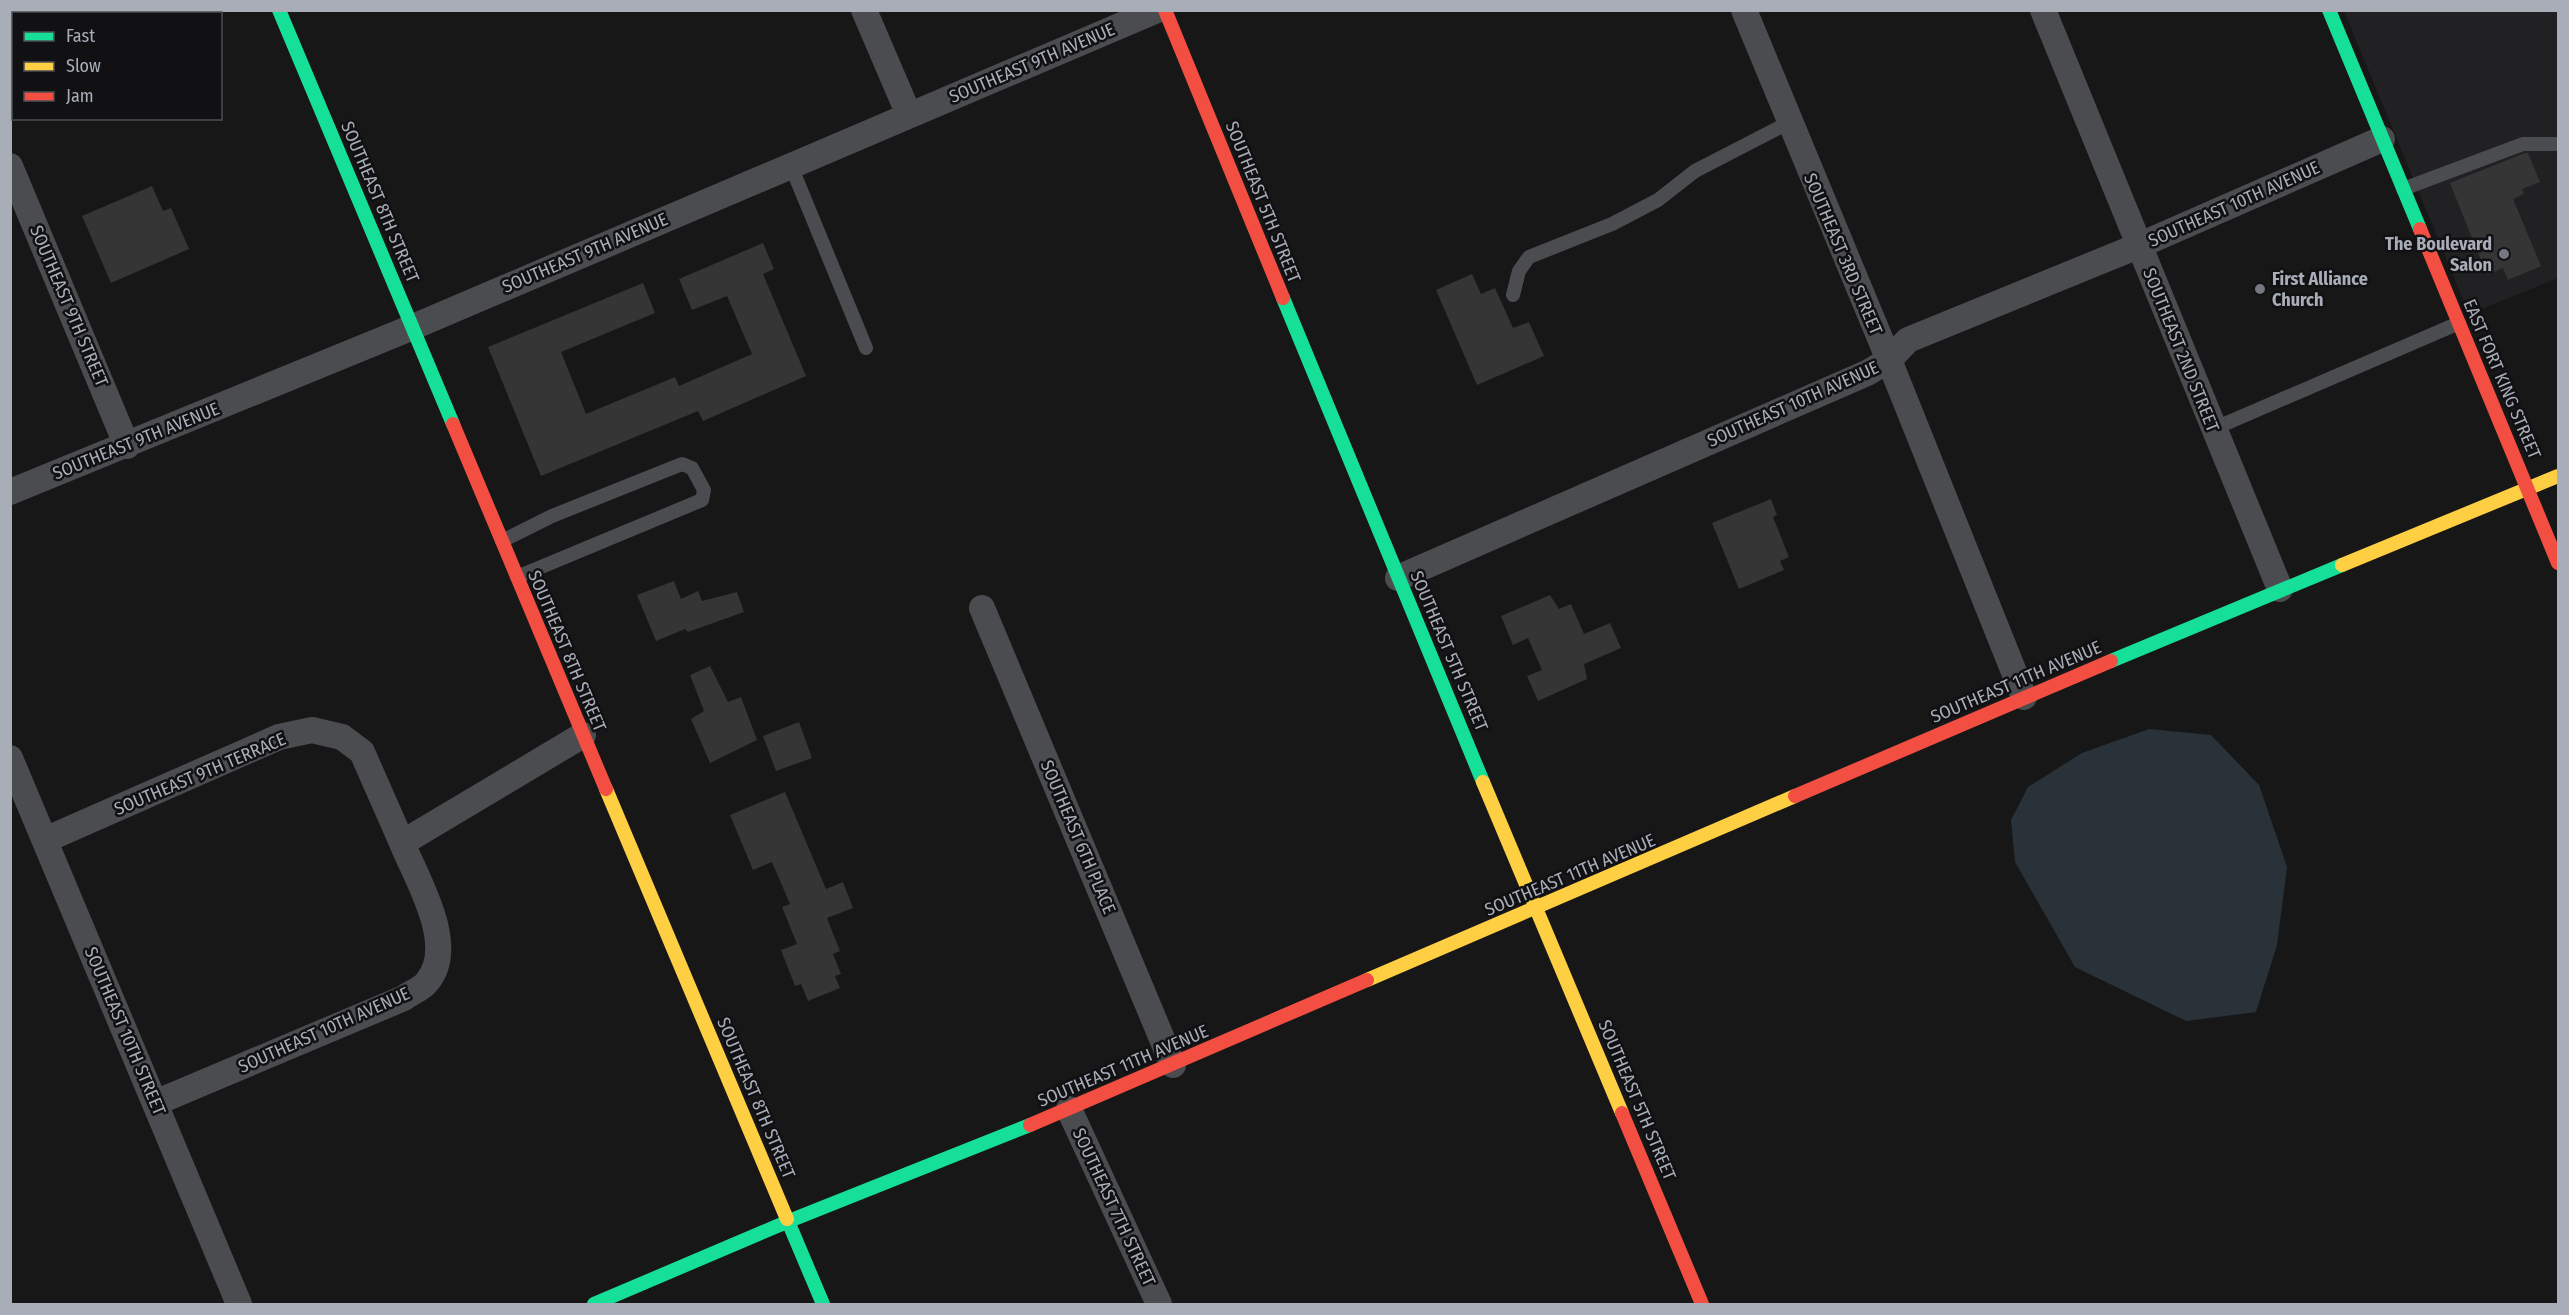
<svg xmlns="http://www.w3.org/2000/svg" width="2569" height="1315" font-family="'Fira Sans Condensed',sans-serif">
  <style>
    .built { fill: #212123 }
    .water { fill: #2a3239 }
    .building { fill: #353536 }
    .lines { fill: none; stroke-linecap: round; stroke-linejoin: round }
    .lane { stroke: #4b4c50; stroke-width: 14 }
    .street { stroke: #4b4c50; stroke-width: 26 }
    .fast { stroke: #16e098; stroke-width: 14 }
    .slow { stroke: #ffcf43; stroke-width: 14 }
    .jam { stroke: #f24e42; stroke-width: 14 }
    .poi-dot { fill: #757880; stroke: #111113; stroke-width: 2 }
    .labels { text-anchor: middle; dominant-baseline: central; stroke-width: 5; stroke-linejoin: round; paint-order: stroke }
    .street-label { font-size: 18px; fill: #a8adb8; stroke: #111113 }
    .poi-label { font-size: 18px; font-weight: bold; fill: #a8adb8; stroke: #111113; text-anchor: end }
  </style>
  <rect width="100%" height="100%" fill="#171717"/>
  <path class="built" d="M 2344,11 L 2558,11 L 2558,278 L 2469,314 Z"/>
  <path class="water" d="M 2149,729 L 2211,735 L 2259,785 L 2287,867 L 2277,945 L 2256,1012 L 2186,1021 L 2075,967 L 2015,862 L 2011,820 L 2028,787 L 2082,753 Z"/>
  <path class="building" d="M 2525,153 L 2528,153 L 2540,182 L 2522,189 L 2524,194 L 2513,199 L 2541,266 L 2508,280 L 2503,268 L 2487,275 L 2450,183 Z
    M 152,186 L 163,211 L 171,208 L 189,249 L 111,283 L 82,216 Z
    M 763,243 L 774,269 L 763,274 L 806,376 L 703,421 L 698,411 L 541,476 L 488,347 L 643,283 L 655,313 L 561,352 L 586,414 L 675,377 L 679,386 L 752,354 L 727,296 L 692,310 L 679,279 Z
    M 1472,274 L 1481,294 L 1495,288 L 1513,328 L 1529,322 L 1544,356 L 1477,385 L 1436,290 Z
    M 1771,499 L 1777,515 L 1773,517 L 1789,557 L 1780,561 L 1784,570 L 1739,589 L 1712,523 Z
    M 674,581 L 681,599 L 698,591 L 702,601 L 737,592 L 744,612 L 688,632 L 685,629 L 656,641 L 637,595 Z
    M 1550,595 L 1559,609 L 1571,604 L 1584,634 L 1610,623 L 1621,648 L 1584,664 L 1587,679 L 1538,701 L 1527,676 L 1542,670 L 1528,638 L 1513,645 L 1501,616 Z
    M 710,666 L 728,702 L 741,697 L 757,740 L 710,763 L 691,719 L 704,711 L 690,675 Z
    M 799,722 L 812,758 L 776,771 L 763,736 Z
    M 785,792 L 826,889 L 843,882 L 853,908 L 827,918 L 840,951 L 833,954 L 841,974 L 835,976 L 840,988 L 808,1001 L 801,984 L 795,986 L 781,950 L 797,944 L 782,907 L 790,904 L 772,862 L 753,870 L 730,815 Z"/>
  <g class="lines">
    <path class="lane" d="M 791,166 L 866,348
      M 2403,189 L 2523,144 L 2558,144
      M 1513,295 L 1519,271 L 1529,257 L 1612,224 L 1658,200 L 1695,171 L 1788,123
      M 2213,429 L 2459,323
      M 502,541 L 552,516 L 682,464 L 692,468 L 704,490 L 702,500 L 517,577"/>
    <path class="street" d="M 864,10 L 909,115
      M 1744,10 L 1889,360 L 2024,697
      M 2043,10 L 2280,589
      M 10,166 L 127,446
      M 10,492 L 413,327 L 1157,10
      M 1398,578 L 1867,373 L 1889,360 L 1908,340 L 2138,246 L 2382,139
      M 982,608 L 1173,1065
      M 10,758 L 239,1304
      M 45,840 L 279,737 L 312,730 L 342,737 L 362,752 L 402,843
      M 155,1103 L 404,998 C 410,993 422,989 427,982 C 458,946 417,880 402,843 L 583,735
      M 1069,1109 L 1159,1304"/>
    <path class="fast" d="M 279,10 L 453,424
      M 2329,10 L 2420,229
      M 1283,298 L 1483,782
      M 2111,661 L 2342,565
      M 787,1219 L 823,1304
      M 594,1304 L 789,1221 L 1030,1125"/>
    <path class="slow" d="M 2342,565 L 2558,476
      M 1483,782 L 1622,1113
      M 606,789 L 787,1219
      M 1367,980 L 1795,796"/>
    <path class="jam" d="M 1165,10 L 1283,298
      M 2420,229 L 2558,563
      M 453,424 L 606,789
      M 1795,796 L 2111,661
      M 1622,1113 L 1702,1304
      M 1030,1125 L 1367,980"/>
  </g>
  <g class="poi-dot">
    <circle cx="2504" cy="254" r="6"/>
    <circle cx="2260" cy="289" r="6"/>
  </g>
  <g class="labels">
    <g class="street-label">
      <text transform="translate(1032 63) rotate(-23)">SOUTHEAST 9TH AVENUE</text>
      <text transform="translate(380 202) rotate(67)">SOUTHEAST 8TH STREET</text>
      <text transform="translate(1263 202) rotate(68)">SOUTHEAST 5TH STREET</text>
      <text transform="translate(2234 204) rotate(-24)">SOUTHEAST 10TH AVENUE</text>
      <text transform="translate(585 253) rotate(-23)">SOUTHEAST 9TH AVENUE</text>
      <text transform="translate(1843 254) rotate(67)">SOUTHEAST 3RD STREET</text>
      <text transform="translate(69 306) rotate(67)">SOUTHEAST 9TH STREET</text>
      <text transform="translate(2181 350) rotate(68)">SOUTHEAST 2ND STREET</text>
      <text transform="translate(2502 379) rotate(67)">EAST FORT KING STREET</text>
      <text transform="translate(1793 404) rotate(-24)">SOUTHEAST 10TH AVENUE</text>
      <text transform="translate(136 441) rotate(-22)">SOUTHEAST 9TH AVENUE</text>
      <text transform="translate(567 651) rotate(67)">SOUTHEAST 8TH STREET</text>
      <text transform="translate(1449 651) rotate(67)">SOUTHEAST 5TH STREET</text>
      <text transform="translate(2016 682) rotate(-23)">SOUTHEAST 11TH AVENUE</text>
      <text transform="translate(200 774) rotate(-23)">SOUTHEAST 9TH TERRACE</text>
      <text transform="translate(1078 837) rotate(67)">SOUTHEAST 6TH PLACE</text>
      <text transform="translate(1570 875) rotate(-23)">SOUTHEAST 11TH AVENUE</text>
      <text transform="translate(324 1030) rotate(-24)">SOUTHEAST 10TH AVENUE</text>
      <text transform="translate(125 1031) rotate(67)">SOUTHEAST 10TH STREET</text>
      <text transform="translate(1123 1066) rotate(-23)">SOUTHEAST 11TH AVENUE</text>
      <text transform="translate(756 1098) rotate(67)">SOUTHEAST 8TH STREET</text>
      <text transform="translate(1637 1100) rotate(67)">SOUTHEAST 5TH STREET</text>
      <text transform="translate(1114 1207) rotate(65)">SOUTHEAST 7TH STREET</text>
    </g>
    <g class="poi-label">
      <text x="2492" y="244">The Boulevard<tspan x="2492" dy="21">Salon</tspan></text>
      <text x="2272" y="279" text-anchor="start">First Alliance<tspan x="2272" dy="21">Church</tspan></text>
    </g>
  </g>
  <rect width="2569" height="1315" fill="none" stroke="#a8adb8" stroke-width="24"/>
  <rect x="12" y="12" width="210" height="108" fill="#111113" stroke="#4d4f55" stroke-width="1.5"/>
  <rect x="24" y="32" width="30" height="9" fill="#16e098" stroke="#4d4f55" stroke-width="1.5"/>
  <text x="66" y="42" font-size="18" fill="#a8adb8">Fast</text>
  <rect x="24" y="62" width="30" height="9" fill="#ffcf43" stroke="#4d4f55" stroke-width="1.5"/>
  <text x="66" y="72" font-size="18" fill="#a8adb8">Slow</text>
  <rect x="24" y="92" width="30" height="9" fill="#f24e42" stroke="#4d4f55" stroke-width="1.5"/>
  <text x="66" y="102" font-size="18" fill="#a8adb8">Jam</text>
</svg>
